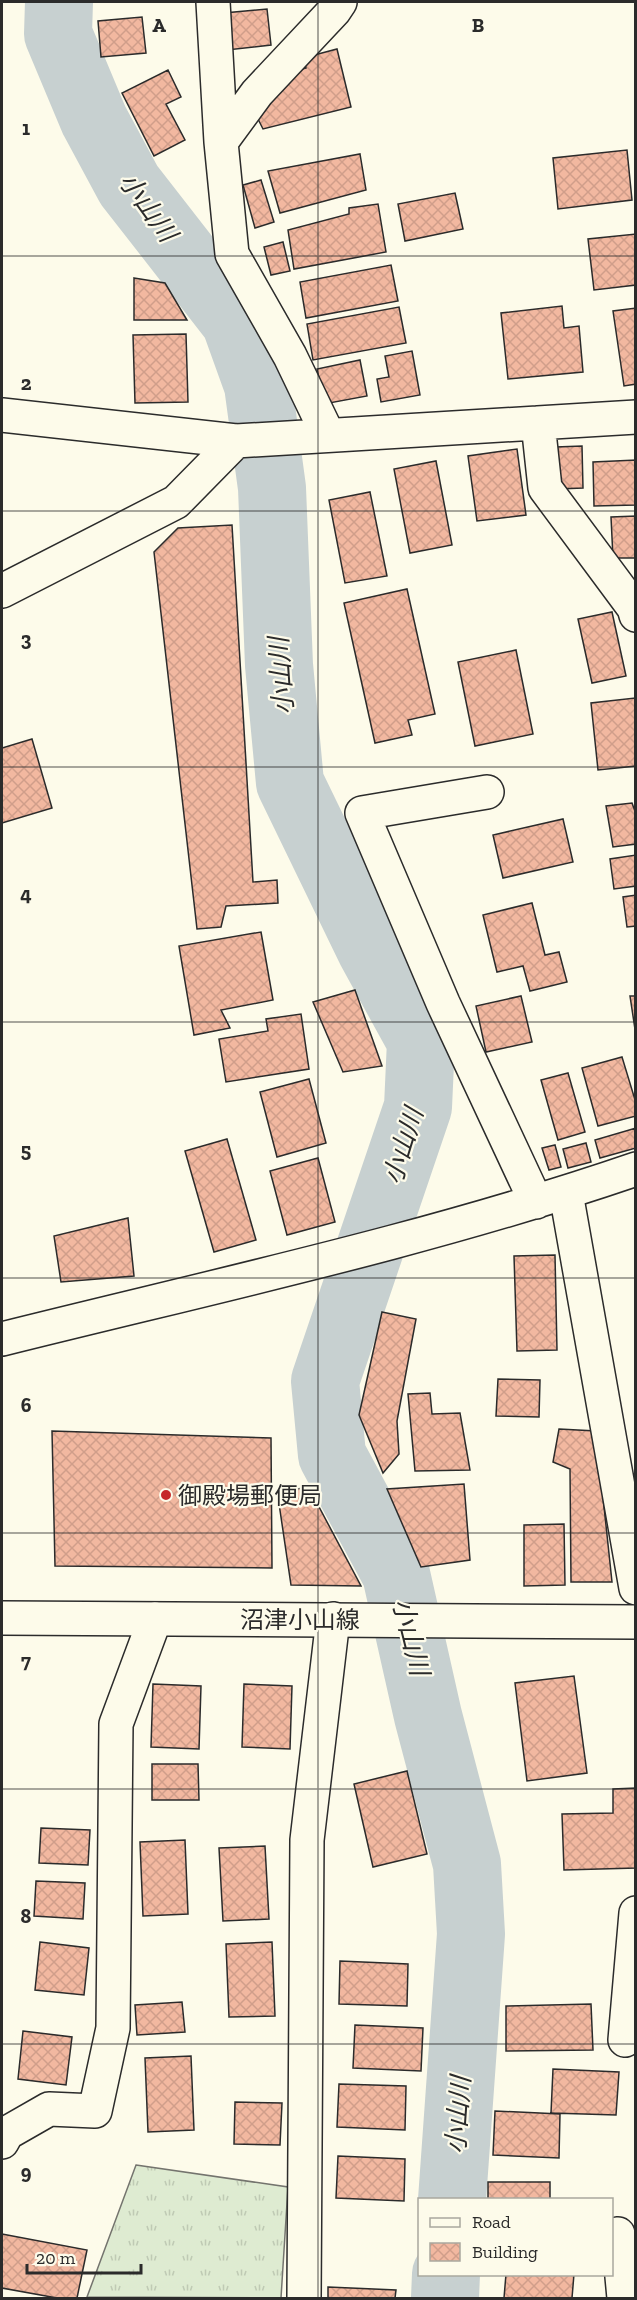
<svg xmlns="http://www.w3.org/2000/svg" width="637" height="2300" font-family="'Zilla Slab','Noto Sans JP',serif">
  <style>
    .grass { fill: url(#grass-tufts); stroke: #74746e; stroke-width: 1.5 }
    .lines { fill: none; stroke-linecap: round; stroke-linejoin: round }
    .river { stroke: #c7d0d0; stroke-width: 68 }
    .building { fill: url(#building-cross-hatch); stroke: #2b2b2b; stroke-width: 1.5 }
    .minor-casing { stroke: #2b2b2b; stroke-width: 36 }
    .major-casing { stroke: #2b2b2b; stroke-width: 36 }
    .minor { stroke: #fdfbea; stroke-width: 33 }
    .major { stroke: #fdfbea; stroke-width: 33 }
    .grid { fill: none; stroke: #2b2b2b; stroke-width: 1.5; stroke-opacity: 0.55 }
    .poi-dot { fill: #c62828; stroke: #fdfbea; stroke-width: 2 }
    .labels { text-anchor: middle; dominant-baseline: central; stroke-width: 4.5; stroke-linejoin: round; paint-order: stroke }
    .poi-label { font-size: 24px; fill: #2b2b2b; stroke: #fdfbea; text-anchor: start }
    .street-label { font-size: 24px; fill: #2b2b2b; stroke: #fdfbea }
    .water-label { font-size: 26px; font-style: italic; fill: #2b2b2b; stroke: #fdfbea }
    .grid-label { font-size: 20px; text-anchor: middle; font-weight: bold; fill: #2b2b2b; stroke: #fdfbea; stroke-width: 4.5; stroke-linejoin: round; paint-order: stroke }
  </style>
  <defs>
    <pattern id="grass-tufts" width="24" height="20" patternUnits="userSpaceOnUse" patternTransform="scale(1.5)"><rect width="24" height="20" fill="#deebd1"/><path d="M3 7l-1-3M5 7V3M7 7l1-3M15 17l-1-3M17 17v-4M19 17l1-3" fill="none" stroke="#bfcab4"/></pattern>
    <pattern id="building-cross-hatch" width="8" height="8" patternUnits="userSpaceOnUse" patternTransform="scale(1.5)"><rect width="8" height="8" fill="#f2b8a0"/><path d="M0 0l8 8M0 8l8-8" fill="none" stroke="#d09e8a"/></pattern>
  </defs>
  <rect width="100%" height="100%" fill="#fdfbea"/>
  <path class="grass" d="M 136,2165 L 288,2187 L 281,2298 L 87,2297 Z"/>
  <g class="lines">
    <path class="river" d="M 59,2 L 58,34 L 94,120 L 129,185 L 235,321 L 258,385 L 272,488 L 279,665 L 290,783 L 371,950 L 421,1041 L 418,1107 L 325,1381 L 332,1455 L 396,1574 L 428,1716 L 467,1864 L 471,1934 L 452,2200
      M 445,2298 L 446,2274"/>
  </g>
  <path class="building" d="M 267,9 L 271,45 L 227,50 L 224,13 Z
    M 142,17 L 146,53 L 101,57 L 98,21 Z
    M 337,49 L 351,107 L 263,129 L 255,113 L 275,84 L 288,84 L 288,73 L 306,68 L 303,58 Z
    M 168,70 L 181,97 L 166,104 L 185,140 L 154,156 L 122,93 Z
    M 627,150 L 632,200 L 558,209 L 553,158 Z
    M 360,154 L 366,190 L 280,213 L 268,171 Z
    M 261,180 L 274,222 L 255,228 L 243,185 Z
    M 455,193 L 463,229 L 405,241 L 398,204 Z
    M 378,204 L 386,252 L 294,269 L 288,230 L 349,214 L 349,208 Z
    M 636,234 L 636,285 L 594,290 L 588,239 Z
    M 283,242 L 290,271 L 271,275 L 264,247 Z
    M 391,265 L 398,301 L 306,318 L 300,282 Z
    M 134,278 L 165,283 L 187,320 L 134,320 Z
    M 562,306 L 564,328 L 579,326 L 583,372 L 508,379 L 501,313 Z
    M 399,307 L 406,343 L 313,360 L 307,324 Z
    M 636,308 L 636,384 L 624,386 L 613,311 Z
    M 186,334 L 188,402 L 135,403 L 133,335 Z
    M 412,351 L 420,395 L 381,402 L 377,379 L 389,377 L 385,356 Z
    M 360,360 L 367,396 L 324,404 L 317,369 Z
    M 582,446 L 583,488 L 558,489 L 556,447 Z
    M 517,449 L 526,515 L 477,521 L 468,456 Z
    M 636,460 L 636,505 L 594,506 L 593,462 Z
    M 436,461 L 452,545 L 410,553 L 394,469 Z
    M 370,492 L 387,576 L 345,583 L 329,500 Z
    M 636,516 L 636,558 L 613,558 L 611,517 Z
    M 232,525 L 253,882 L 277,880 L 278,903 L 226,906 L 221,927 L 197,929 L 154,552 L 178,528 Z
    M 407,589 L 435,714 L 408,720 L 412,735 L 375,743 L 344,603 Z
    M 612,612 L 626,676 L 592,683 L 578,619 Z
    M 516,650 L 533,734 L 475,746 L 458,662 Z
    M 635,698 L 636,766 L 598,770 L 591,703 Z
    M 32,739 L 52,808 L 2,823 L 2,748 Z
    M 632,803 L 636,814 L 636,844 L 613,847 L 606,806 Z
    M 563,819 L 573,862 L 503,878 L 493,835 Z
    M 636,855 L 636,886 L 614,889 L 610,859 Z
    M 636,895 L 636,926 L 627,927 L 623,897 Z
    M 532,903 L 545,955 L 559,952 L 567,982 L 530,991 L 523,966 L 497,972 L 483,915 Z
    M 261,932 L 273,1000 L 221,1010 L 230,1028 L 194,1035 L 179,946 Z
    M 355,990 L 382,1066 L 343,1072 L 313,1002 Z
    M 521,996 L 532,1042 L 486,1052 L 476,1006 Z
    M 630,996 L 636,996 L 636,1036 Z
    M 301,1014 L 309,1069 L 226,1082 L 219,1039 L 268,1031 L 266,1019 Z
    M 622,1057 L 636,1103 L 636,1116 L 598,1126 L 582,1068 Z
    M 568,1073 L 585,1132 L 558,1140 L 541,1080 Z
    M 309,1079 L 326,1143 L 277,1157 L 260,1092 Z
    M 636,1128 L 636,1148 L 600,1158 L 595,1140 Z
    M 227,1139 L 256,1240 L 214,1252 L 185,1151 Z
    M 586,1143 L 591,1162 L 568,1168 L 563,1149 Z
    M 555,1145 L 561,1167 L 549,1170 L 542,1148 Z
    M 318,1158 L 335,1222 L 287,1235 L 270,1171 Z
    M 128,1218 L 134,1276 L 61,1282 L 54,1236 Z
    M 555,1255 L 557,1350 L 517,1351 L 514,1256 Z
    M 382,1312 L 416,1319 L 397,1421 L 399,1454 L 383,1473 L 359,1415 Z
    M 498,1379 L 540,1380 L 539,1417 L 496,1416 Z
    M 430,1393 L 432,1414 L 460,1413 L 470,1470 L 415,1471 L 408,1394 Z
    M 559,1429 L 596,1431 L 612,1582 L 571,1582 L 570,1469 L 553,1462 Z
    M 52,1431 L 271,1438 L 272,1568 L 55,1566 Z
    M 464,1484 L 470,1560 L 421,1567 L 387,1489 Z
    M 309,1488 L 361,1586 L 291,1585 L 277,1490 Z
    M 564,1524 L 565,1585 L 524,1586 L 524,1525 Z
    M 574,1676 L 587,1773 L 527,1781 L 515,1683 Z
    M 153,1684 L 201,1686 L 199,1749 L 151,1747 Z
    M 244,1684 L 292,1686 L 290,1749 L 242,1747 Z
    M 152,1764 L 198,1764 L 199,1800 L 152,1800 Z
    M 407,1771 L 427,1854 L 373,1867 L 354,1784 Z
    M 636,1788 L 636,1868 L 564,1870 L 562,1814 L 613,1813 L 613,1789 Z
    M 41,1828 L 90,1830 L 88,1865 L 39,1863 Z
    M 185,1840 L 188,1914 L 143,1916 L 140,1842 Z
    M 265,1846 L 269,1919 L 223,1921 L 219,1848 Z
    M 36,1881 L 85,1883 L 83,1919 L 34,1916 Z
    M 40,1942 L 89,1948 L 84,1995 L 35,1990 Z
    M 272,1942 L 275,2016 L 229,2017 L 226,1944 Z
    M 340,1961 L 408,1964 L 407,2006 L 339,2004 Z
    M 182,2002 L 185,2032 L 137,2035 L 135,2005 Z
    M 591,2004 L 593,2050 L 506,2051 L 506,2006 Z
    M 355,2025 L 423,2028 L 421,2071 L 353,2068 Z
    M 23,2031 L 72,2037 L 66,2085 L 18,2079 Z
    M 191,2056 L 194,2130 L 148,2132 L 145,2058 Z
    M 553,2069 L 619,2072 L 616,2115 L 551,2113 Z
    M 339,2084 L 406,2086 L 405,2130 L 337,2127 Z
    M 235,2102 L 282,2103 L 280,2145 L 234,2144 Z
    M 495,2111 L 560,2114 L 559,2158 L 493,2155 Z
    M 338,2156 L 405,2159 L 404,2201 L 336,2198 Z
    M 488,2182 L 550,2182 L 550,2200 L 488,2200 Z
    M 2,2234 L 87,2250 L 77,2298 L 57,2298 L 2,2288 Z
    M 506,2274 L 574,2274 L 572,2298 L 504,2298 Z
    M 328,2287 L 396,2290 L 395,2298 L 328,2298 Z"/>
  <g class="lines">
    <defs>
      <path id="minor" d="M 213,2 L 221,142
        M 2,415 L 236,441 L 636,417
        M 538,423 L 545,488 L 634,608 L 636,615
        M 328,435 L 290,356 L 232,254 L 221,142 L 257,93 L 334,11 L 340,2
        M 2,591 L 176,502 L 236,441
        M 487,792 L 362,813 L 443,1003 L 536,1202
        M 566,1193 L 636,1588
        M 2,1339 C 214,1286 429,1240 636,1169
        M 625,2040 L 636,1913
        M 2,2142 L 7,2133 L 49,2109 L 95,2111 L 113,2028 L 116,1724 L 155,1619
        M 618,2234 L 624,2298
        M 304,2298 L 307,1840 L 333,1619"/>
      <path id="major" d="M 2,1618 L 636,1622"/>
    </defs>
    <use href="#minor" class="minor-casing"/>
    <use href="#major" class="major-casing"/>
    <use href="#minor" class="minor"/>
    <use href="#major" class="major"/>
  </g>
  <path class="grid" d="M 318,2 L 318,2298M 2,256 L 636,256M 2,511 L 636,511M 2,767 L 636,767M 2,1022 L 636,1022M 2,1278 L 636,1278M 2,1533 L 636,1533M 2,1789 L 636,1789M 2,2044 L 636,2044"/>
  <circle class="poi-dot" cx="166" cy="1495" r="6"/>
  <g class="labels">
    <g class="poi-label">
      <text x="178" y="1495">御殿場郵便局</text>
    </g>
    <g class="street-label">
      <text x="300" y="1619">沼津小山線</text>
    </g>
    <g class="water-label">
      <text transform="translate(148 207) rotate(54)">小山川</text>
      <text transform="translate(281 676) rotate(-94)">小山川</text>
      <text transform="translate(403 1146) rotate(-73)">小山川</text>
      <text transform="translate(411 1637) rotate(76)">小山川</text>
      <text transform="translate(458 2115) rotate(-86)">小山川</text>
    </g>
  </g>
  <g class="grid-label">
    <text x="159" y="32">A</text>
    <text x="478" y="32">B</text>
    <text x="26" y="135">1</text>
    <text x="26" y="390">2</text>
    <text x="26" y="646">3</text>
    <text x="26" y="901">4</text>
    <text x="26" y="1157">5</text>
    <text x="26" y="1412">6</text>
    <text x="26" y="1668">7</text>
    <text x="26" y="1923">8</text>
    <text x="26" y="2179">9</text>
  </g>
  <rect width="637" height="2300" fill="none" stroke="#2b2b2b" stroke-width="6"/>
  <rect x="418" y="2198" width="195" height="78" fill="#fdfbea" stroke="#a9a89e" stroke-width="1.5"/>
  <rect x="430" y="2218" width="30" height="9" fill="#fdfbea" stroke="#a9a89e" stroke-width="1.5"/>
  <text x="472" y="2228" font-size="18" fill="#2b2b2b">Road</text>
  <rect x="430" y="2243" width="30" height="18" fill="url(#building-cross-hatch)" stroke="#a9a89e" stroke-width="1.5"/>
  <text x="472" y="2258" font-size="18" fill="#2b2b2b">Building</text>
  <path d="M27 2264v9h114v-9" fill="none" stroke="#2b2b2b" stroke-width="3"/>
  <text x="36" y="2264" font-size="18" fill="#2b2b2b" stroke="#fdfbea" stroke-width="4.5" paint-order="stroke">20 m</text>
</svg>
